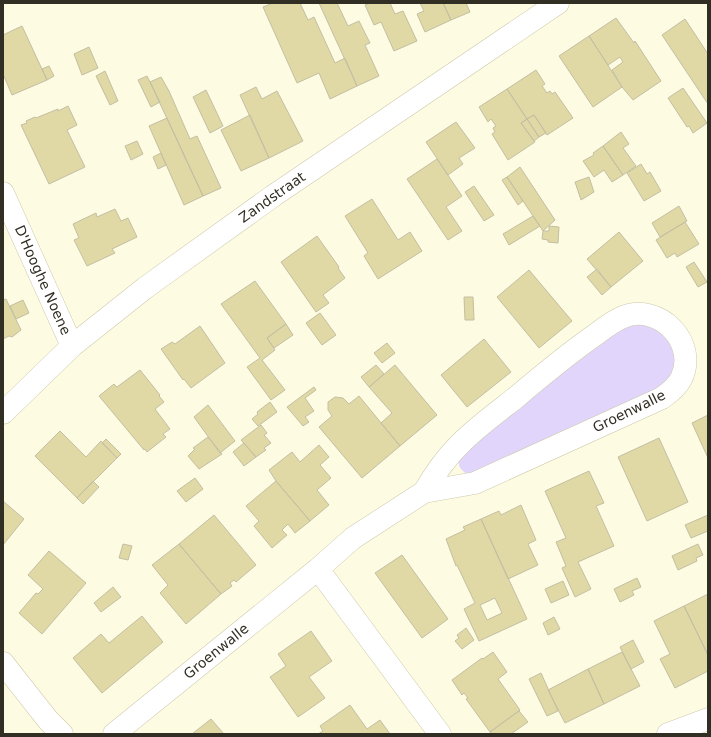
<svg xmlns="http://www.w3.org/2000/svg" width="711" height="737" font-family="'DejaVu Sans',sans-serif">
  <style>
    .green { fill: #e1d5fc }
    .building { fill: #e0d8a5; stroke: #c3bfa3; fill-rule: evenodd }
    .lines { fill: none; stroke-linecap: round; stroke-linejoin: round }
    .minor-casing { stroke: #cecaad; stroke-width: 23 }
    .minor { stroke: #fff; stroke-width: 22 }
    .labels { text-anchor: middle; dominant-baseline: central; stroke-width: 3; stroke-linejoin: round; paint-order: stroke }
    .street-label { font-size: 14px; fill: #312f24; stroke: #fff }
  </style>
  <rect width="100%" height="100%" fill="#fefbe3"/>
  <path class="green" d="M 650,323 L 675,345 L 674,372 L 662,387 L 480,471 L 467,474 C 459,469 457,464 460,455 L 584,352 L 628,325 Z"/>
  <path class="building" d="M 273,3 L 300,3 L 308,20 L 314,17 L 335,63 L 345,58 L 357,86 L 330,99 L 319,73 L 297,83 L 263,7 Z
    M 319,3 L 337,3 L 348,26 L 359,21 L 370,43 L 365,45 L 379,76 L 357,86 Z
    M 370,3 L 390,3 L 395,14 L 403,11 L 417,41 L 394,51 L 381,22 L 374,25 L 365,5 Z
    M 420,3 L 443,3 L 451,20 L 425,32 L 417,14 L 424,11 Z
    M 443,3 L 466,3 L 470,12 L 451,20 Z
    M 616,18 L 634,43 L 635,41 L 661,81 L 633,100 L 622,87 L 612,70 L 623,62 L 620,57 L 608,65 L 589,36 Z
    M 685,19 L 708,54 L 708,104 L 662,35 Z
    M 22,26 L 47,80 L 12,95 L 3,74 L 3,35 Z
    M 589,36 L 622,87 L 593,107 L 559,56 Z
    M 89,47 L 98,68 L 82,75 L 74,54 Z
    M 49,66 L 54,76 L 47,80 L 42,69 Z
    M 536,70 L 545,84 L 542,86 L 547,93 L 550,91 L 552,94 L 555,92 L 573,118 L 547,135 L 534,115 L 527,119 L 507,89 Z
    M 105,71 L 118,101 L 110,105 L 96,76 Z
    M 147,76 L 160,102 L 151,107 L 138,80 Z
    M 161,77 L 169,91 L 190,139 L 197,136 L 221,188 L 203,196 L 150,82 Z
    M 256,87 L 262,99 L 277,91 L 303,141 L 269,158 L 240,95 Z
    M 683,88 L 707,123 L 693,133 L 689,126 L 687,127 L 668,98 Z
    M 507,89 L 527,119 L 521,123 L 535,142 L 508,160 L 492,134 L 495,132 L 493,128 L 496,126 L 491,119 L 488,122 L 479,107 Z
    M 206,90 L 223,126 L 210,133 L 193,97 Z
    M 68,106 L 77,125 L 67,130 L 85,167 L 49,184 L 21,125 L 27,123 L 26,121 L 35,117 L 36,118 L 58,109 L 58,111 Z
    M 250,115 L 269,158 L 241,171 L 221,130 Z
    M 534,115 L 546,133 L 539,137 L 527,119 Z
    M 167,118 L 203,196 L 184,205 L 149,126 Z
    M 527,119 L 539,137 L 534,141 L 521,123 Z
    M 456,122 L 475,148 L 459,158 L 463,164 L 448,175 L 426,142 Z
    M 621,132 L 629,144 L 623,148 L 636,166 L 623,175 L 603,146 Z
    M 137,141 L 143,154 L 131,160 L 125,146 Z
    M 603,146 L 623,175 L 612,182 L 604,170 L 594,177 L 583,161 L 594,155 L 593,153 Z
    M 161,153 L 166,165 L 158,169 L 153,157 Z
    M 437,159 L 462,196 L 446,207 L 462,231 L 448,240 L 407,179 Z
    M 641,164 L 647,174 L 650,172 L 661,191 L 644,201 L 627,173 Z
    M 520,167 L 555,220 L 543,231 L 507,177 Z
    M 507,177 L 523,201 L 518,205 L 502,180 Z
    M 589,177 L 594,192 L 581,200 L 575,182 Z
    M 474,186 L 494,215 L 484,221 L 465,192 Z
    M 372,199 L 398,240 L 410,232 L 422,251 L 378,279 L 364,256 L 368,253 L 345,216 Z
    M 679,206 L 687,221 L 660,237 L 652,223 Z
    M 115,209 L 121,221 L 128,218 L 137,237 L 112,249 L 115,253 L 87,266 L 74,240 L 79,238 L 73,224 L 96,213 L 97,217 Z
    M 533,216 L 540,226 L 509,245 L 503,234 Z
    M 685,222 L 699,244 L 677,257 L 675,253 L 667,258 L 656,240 Z
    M 549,226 L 559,227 L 558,243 L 548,242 L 548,240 L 542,239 L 543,231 L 549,231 Z
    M 619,232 L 643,261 L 611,287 L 587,259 Z
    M 317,236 L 339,267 L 338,268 L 345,278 L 323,295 L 329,303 L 316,312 L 281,262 Z
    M 694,262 L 707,282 L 698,287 L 686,267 Z
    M 597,269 L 611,287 L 602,295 L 587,277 Z
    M 529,270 L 572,321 L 539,348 L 497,297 Z
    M 255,281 L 286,324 L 267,338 L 275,350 L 262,360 L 285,390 L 271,400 L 247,367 L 260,358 L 221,304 Z
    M 464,297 L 473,297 L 474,320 L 465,320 Z
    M 6,299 L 21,330 L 12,337 L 9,336 L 3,339 L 3,300 Z
    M 23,300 L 29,313 L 16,319 L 10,306 Z
    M 320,313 L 336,335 L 322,345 L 306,323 Z
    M 286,324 L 293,335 L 274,348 L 267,338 Z
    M 200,326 L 225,363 L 191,388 L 184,379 L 183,380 L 161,349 L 172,342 L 175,344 Z
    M 484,339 L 511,372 L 467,407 L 441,375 Z
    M 387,343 L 395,353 L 382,363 L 374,353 Z
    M 376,365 L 384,374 L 369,387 L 361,377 Z
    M 395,365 L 437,415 L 400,446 L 381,423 L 392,413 L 369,387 Z
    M 140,370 L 160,395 L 159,396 L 164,402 L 155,409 L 170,429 L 163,434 L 166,437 L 147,452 L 145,449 L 144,450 L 99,396 L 114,384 L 117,387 Z
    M 314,387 L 316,390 L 305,398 L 314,411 L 305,417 L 309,422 L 303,426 L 287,407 Z
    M 359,396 L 400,446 L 362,478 L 319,427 L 332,416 L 328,410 L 328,402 L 335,397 L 343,398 L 349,404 Z
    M 270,402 L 277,412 L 258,426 L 252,419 L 258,414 L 257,412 Z
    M 208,405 L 235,441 L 220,453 L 194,417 Z
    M 708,415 L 708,458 L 692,423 Z
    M 261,425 L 267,433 L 264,435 L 271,443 L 264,448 L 266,450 L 256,457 L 241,440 Z
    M 60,431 L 86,457 L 101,441 L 117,458 L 77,498 L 35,456 Z
    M 208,437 L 222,454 L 199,469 L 188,456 L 195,449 L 193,448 Z
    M 659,438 L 688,502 L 647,521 L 618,457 Z
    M 106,439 L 121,454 L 117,458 L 102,443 Z
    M 244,443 L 256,457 L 244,466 L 233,452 Z
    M 319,445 L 329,457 L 320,465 L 331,478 L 317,490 L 329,505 L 310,521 L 276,481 L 269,470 L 292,452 L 300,462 Z
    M 589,471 L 604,503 L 596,506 L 614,546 L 578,562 L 591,589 L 575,597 L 562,568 L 566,566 L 556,542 L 566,538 L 545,491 Z
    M 195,478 L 203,489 L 186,502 L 177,491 Z
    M 93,481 L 99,487 L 83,504 L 77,498 Z
    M 276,481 L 310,521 L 295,533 L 288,524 L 282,530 L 287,535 L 272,548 L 254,526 L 259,521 L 246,506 Z
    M 3,501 L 24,519 L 3,545 Z
    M 521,505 L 536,540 L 528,544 L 538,565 L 508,579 L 481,519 L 499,511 L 501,515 Z
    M 214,515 L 256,565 L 236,582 L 234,580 L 230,583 L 232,586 L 221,594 L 179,544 Z
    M 708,515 L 708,531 L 691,538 L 685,525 Z
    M 481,519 L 527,619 L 479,641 L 464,609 L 475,603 L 457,565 L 456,566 L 446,539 L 465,530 L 463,527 ZM 495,598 L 502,613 L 487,620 L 480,605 Z
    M 123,544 L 132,546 L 128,560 L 119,558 Z
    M 179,544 L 221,594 L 186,624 L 160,593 L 168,585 L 152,565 Z
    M 698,544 L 703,555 L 696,558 L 697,561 L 678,570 L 672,556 Z
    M 49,551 L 86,583 L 42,634 L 19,613 L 36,593 L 38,594 L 43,589 L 28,575 Z
    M 402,555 L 448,619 L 422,638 L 375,573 Z
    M 637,578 L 641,587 L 632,591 L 634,595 L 620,602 L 614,589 Z
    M 563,581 L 569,595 L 551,603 L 545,589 Z
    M 113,587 L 121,597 L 101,612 L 94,603 Z
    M 708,594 L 708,655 L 684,606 Z
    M 684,606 L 708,655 L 708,671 L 675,688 L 660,659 L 670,654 L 654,621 Z
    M 142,616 L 163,642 L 102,693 L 73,658 L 101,634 L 109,643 Z
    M 554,617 L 560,629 L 548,635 L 543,623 Z
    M 466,628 L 474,640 L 462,649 L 455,641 L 459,638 L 457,635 Z
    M 311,631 L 332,661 L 309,677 L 325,698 L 298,717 L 270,677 L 286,666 L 278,654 Z
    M 633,640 L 644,662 L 631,669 L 620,647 Z
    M 493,652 L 507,672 L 498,679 L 520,710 L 490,732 L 466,699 L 468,698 L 464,693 L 462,695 L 452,680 L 482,658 L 483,659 Z
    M 622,652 L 640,686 L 604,704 L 588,669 Z
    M 588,669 L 604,704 L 565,723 L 548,690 Z
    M 541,673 L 558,711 L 547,716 L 529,679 Z
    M 350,705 L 367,729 L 380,720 L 390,734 L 318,734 L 323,731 L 320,726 Z
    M 519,711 L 528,722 L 511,734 L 491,734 L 490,732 Z
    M 211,719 L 224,734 L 192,734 Z"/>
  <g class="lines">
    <defs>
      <path id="minor" d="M 3,193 L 72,346
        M 3,413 L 72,346 L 145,288 L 273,196 L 558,3
        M 424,492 C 434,475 444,460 458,446 C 473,430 496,413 514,399 C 540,377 566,355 595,335 C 603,329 613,321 623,317 C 659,302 699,343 681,379 C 677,387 669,393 662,398 L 475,483 L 424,492 L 353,538 L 318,569 L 440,734
        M 3,663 L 48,720 L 62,734
        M 114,734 L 318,569
        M 668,734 L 708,719"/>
    </defs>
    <use href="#minor" class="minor-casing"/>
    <use href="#minor" class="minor"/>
  </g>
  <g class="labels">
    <g class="street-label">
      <text transform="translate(272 197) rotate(-35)">Zandstraat</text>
      <text transform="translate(43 280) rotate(66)">D'Hooghe Noene</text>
      <text transform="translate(629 411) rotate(-26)">Groenwalle</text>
      <text transform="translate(216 651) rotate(-39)">Groenwalle</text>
    </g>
  </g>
  <rect width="711" height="737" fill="none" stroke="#312f24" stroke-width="8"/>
</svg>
